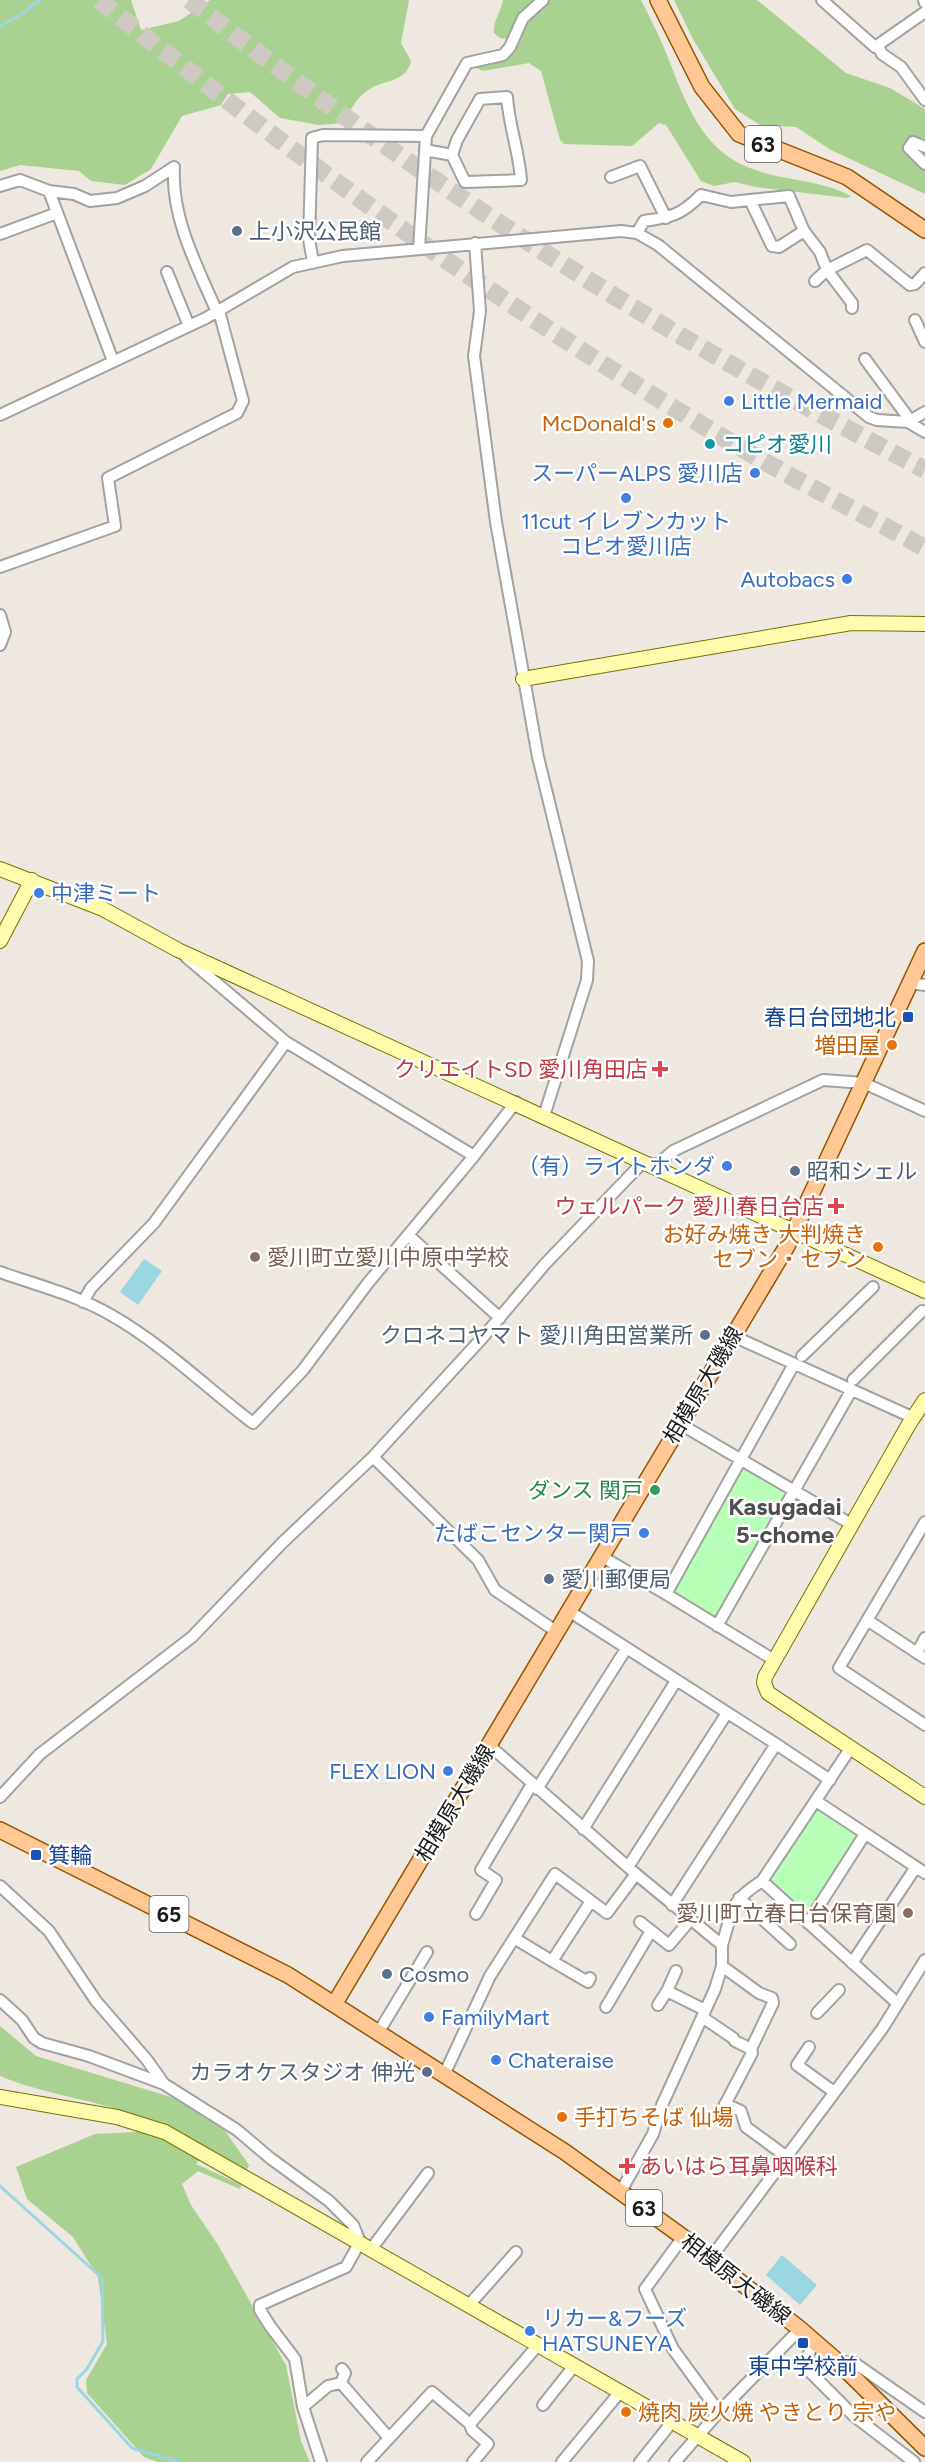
<svg xmlns="http://www.w3.org/2000/svg" width="925" height="2462" font-family="Figtree,'Noto Sans JP',sans-serif">
  <style>
    .forest { fill: #a9d190 }
    .park { fill: #b7feb7 }
    .water { fill: #9bd7e0 }
    .lines { fill: none; stroke-linecap: round; stroke-linejoin: round }
    .stream { stroke: #9bd7e0; stroke-width: 3 }
    .highway-tunnel { stroke: #cec9c2; stroke-width: 18; stroke-dasharray: 18 9; stroke-linecap: butt }
    .street-casing { stroke: #a2a2a2; stroke-width: 14 }
    .secondary-casing { stroke: #727500; stroke-width: 16 }
    .primary-casing { stroke: #935500; stroke-width: 18 }
    .street { stroke: #fff; stroke-width: 10 }
    .secondary { stroke: #fffcad; stroke-width: 14 }
    .primary { stroke: #ffc794; stroke-width: 15 }
    .service-dot { fill: #5c6f8a; stroke: #fff; stroke-width: 2 }
    .shop-dot { fill: #3f7fe0; stroke: #fff; stroke-width: 2 }
    .food-dot { fill: #e8710a; stroke: #fff; stroke-width: 2 }
    .culture-dot { fill: #0f9aa8; stroke: #fff; stroke-width: 2 }
    .transit-dot { fill: #1a4fb4; stroke: #fff; stroke-width: 2 }
    .health-dot { fill: #e0444e; stroke: #fff; stroke-width: 2 }
    .education-dot { fill: #8d6e63; stroke: #fff; stroke-width: 2 }
    .leisure-dot { fill: #2e9e5b; stroke: #fff; stroke-width: 2 }
    .labels { text-anchor: middle; dominant-baseline: central; stroke-width: 5; stroke-linejoin: round; paint-order: stroke }
    .shield { fill: #fff; stroke: #5f5f5f; stroke-width: 1.5 }
    .shield-label { font-size: 21px; font-weight: bold; fill: #1b1b1b }
    .service-label { font-size: 22px; fill: #4e5e75; stroke: #fff; text-anchor: start }
    .shop-label { font-size: 22px; fill: #366cbe; stroke: #fff; text-anchor: start }
    .food-label { font-size: 22px; fill: #c56008; stroke: #fff; text-anchor: end }
    .culture-label { font-size: 22px; fill: #0d838f; stroke: #fff; text-anchor: start }
    .transit-label { font-size: 22px; fill: #164399; stroke: #fff; text-anchor: end }
    .health-label { font-size: 22px; fill: #be3a42; stroke: #fff; text-anchor: end }
    .education-label { font-size: 22px; fill: #785e54; stroke: #fff; text-anchor: start }
    .street-label { font-size: 22px; fill: #1b1b1b; stroke: #fff }
    .leisure-label { font-size: 22px; fill: #27864d; stroke: #fff; text-anchor: end }
    .neighbourhood-label { font-size: 24px; font-weight: bold; fill: #4e4e4e; stroke: #fff }
  </style>
  <rect width="100%" height="100%" fill="#eee8e0"/>
  <path class="forest" d="M 0,0 L 131,0 L 141,30 L 179,21 L 210,0 L 409,0 L 401,43 L 411,61 C 405,86 380,77 362,95 C 354,102 349,114 343,123 L 319,125 L 280,118 L 250,92 L 228,94 L 221,105 L 182,116 L 151,169 L 125,185 L 91,181 L 79,171 L 20,165 L 0,171 Z
    M 503,0 L 641,0 C 648,14 655,27 661,41 C 682,89 695,147 750,168 C 782,181 820,179 851,196 L 847,198 L 756,187 L 735,182 L 714,186 L 701,181 L 666,125 L 659,123 L 632,146 L 564,144 L 560,140 L 541,71 L 529,63 L 483,71 L 476,68 L 477,61 L 513,54 L 517,49 L 515,40 L 500,38 L 494,33 C 493,20 501,13 503,0 Z
    M 674,0 L 757,0 L 846,73 L 890,88 L 925,109 L 925,194 L 831,150 L 796,127 L 760,125 L 735,109 L 693,39 Z
    M 0,2026 L 36,2056 L 174,2098 L 225,2131 L 249,2165 L 247,2170 L 206,2151 L 196,2164 L 242,2185 L 240,2189 L 198,2171 L 182,2184 L 191,2205 L 218,2245 L 286,2365 L 301,2441 L 310,2462 L 158,2462 L 144,2457 L 87,2393 L 86,2380 L 107,2344 L 98,2277 L 73,2237 L 27,2199 L 16,2167 L 95,2134 L 135,2132 L 145,2120 C 99,2099 47,2096 0,2076 Z"/>
  <path class="park" d="M 740,1466 L 789,1494 L 715,1619 L 672,1593 Z
    M 817,1806 L 859,1836 L 805,1915 L 766,1881 Z"/>
  <path class="water" d="M 144,1259 L 162,1271 L 138,1305 L 120,1292 Z
    M 782,2255 L 817,2285 L 800,2305 L 766,2275 Z"/>
  <g class="lines">
    <path class="stream" d="M 0,26 L 22,14 L 40,0
      M 0,2186 L 102,2278 L 103,2341 L 87,2369 L 77,2379 L 77,2387 L 132,2448 L 180,2462"/>
    <path class="highway-tunnel" d="M 99,0 C 310,169 532,329 767,463 C 819,492 872,519 925,548
      M 189,0 C 313,96 441,188 574,271 C 688,343 806,407 925,470"/>
    <defs>
      <path id="street" d="M 822,0 L 875,47 L 925,12
        M 924,0 L 925,3
        M 878,46 L 882,54 L 901,67 L 925,100
        M 925,147 L 913,142 L 909,148 L 925,164
        M 425,150 L 452,155 L 465,182 L 521,180 C 519,151 509,126 507,97 L 480,99 L 457,140 L 452,155
        M 174,167 C 171,218 197,266 217,312
        M 611,177 L 640,166 L 666,218
        M 0,186 L 20,180 L 49,191 L 74,194 L 90,201 L 117,198 L 145,186 L 174,167
        M 49,191 L 113,361
        M 804,231 L 779,247 L 772,246 L 750,200 L 789,196 L 804,231 L 820,252 L 827,270 L 867,250 L 910,285 L 915,284 L 925,273
        M 637,233 L 644,221 C 672,217 681,215 701,195 L 731,202 L 750,200
        M 0,234 L 57,213
        M 475,243 L 480,311 L 474,356 L 496,522 L 538,757 L 588,961 L 587,980 L 544,1116
        M 419,249 L 426,136 L 467,63 L 503,55 L 510,47 L 523,18 L 543,0
        M 313,262 L 309,239 L 312,138 L 323,135 L 426,136
        M 167,272 L 189,326
        M 815,281 L 827,270 L 852,303 L 852,308
        M 915,320 L 925,342
        M 865,359 L 910,420
        M 0,415 L 206,318 L 293,267 L 343,256 L 621,231 L 637,233 L 658,245 L 869,417 L 877,420 L 908,422 L 925,432
        M 908,422 L 925,412
        M 0,567 L 115,526 L 108,478 L 237,413 L 243,401 L 219,311
        M 0,615 L 5,632 L 0,645
        M 909,983 L 925,985
        M 286,1042 L 474,1156
        M 408,1235 L 500,1318
        M 0,1272 C 36,1285 77,1295 111,1315 C 162,1344 206,1387 253,1423 L 303,1370 L 368,1283 L 474,1156 L 516,1102
        M 83,1302 L 91,1288 L 154,1223 L 286,1042 L 186,957
        M 733,1336 L 914,1418
        M 802,1356 L 873,1287
        M 853,1380 L 922,1311
        M 680,1424 L 851,1524
        M 925,1522 L 839,1668 L 925,1725
        M 601,1556 L 666,1594
        M 569,1611 L 776,1744 L 672,1905
        M 867,1620 L 925,1658
        M 717,1626 L 851,1391
        M 557,1632 L 495,1590 L 478,1560 L 373,1457 L 484,1336 L 545,1264 L 643,1162 L 657,1165 L 673,1151 L 823,1080 L 864,1083 L 925,1111
        M 917,1653 L 925,1638
        M 774,1660 L 666,1594 L 794,1364
        M 776,1744 L 830,1780
        M 490,1746 L 636,1874 L 722,1945 C 733,1910 729,1902 762,1881
        M 850,1749 L 762,1881 L 897,2003
        M 537,1789 L 626,1649
        M 0,1797 L 40,1754 L 192,1637 L 282,1543 L 373,1457
        M 816,1801 L 925,1873
        M 583,1829 L 676,1681
        M 628,1867 L 727,1713
        M 0,1886 L 49,1931 L 96,2001 L 147,2060 L 164,2084 L 237,2130 L 270,2158 L 329,2201 L 353,2225 L 360,2242 L 346,2267 L 260,2305 L 260,2310 L 270,2326 L 295,2359 L 303,2407 L 321,2462
        M 739,1898 L 790,1944
        M 476,1914 L 496,1880 L 481,1870 L 532,1784
        M 640,1922 L 669,1945 L 691,1919
        M 808,1923 L 865,1834
        M 514,1938 L 552,1961 L 591,1901
        M 552,1961 L 588,1982 L 590,1978
        M 852,1963 L 916,1867
        M 676,1971 L 667,1991 L 705,2010
        M 0,2000 L 22,2020 L 34,2038 L 42,2043 L 89,2056 L 164,2084
        M 658,2005 L 667,1991
        M 606,2007 L 651,1931
        M 817,2013 L 839,1990
        M 702,2017 L 733,2038 L 735,2041 L 751,2049
        M 378,2033 L 427,1952
        M 809,2047 L 797,2065 L 834,2092
        M 444,2075 L 490,1976 L 555,1874 L 607,1913 L 636,1874
        M 725,2104 L 741,2111 L 746,2127 L 787,2157
        M 718,2118 L 752,2053 L 751,2049 L 773,2003 L 772,1998 L 759,1993 L 722,1966
        M 621,2191 L 653,2134 L 662,2105 L 715,1989 L 722,1966 L 722,1945
        M 683,2237 L 645,2289 L 673,2349 L 719,2412
        M 372,2248 L 428,2173
        M 710,2259 L 882,2029 L 925,1960
        M 469,2305 L 516,2252
        M 815,2342 L 807,2357 L 808,2370 L 854,2416 L 914,2462
        M 838,2362 L 853,2362 L 925,2412
        M 341,2383 L 389,2438
        M 543,2405 L 574,2366
        M 303,2407 L 328,2386 L 341,2383 L 345,2373 L 342,2369
        M 470,2424 L 538,2345
        M 367,2462 L 432,2392 L 470,2424 L 472,2430 L 488,2444 L 473,2462
        M 562,2462 L 620,2392
        M 640,2462 L 672,2422
        M 675,2462 L 719,2412 L 800,2329"/>
      <path id="secondary" d="M 523,679 L 851,623 L 925,624
        M 0,869 L 103,909 L 178,950 L 925,1291
        M 0,941 L 32,880
        M 925,1400 L 909,1424 L 765,1677 L 764,1683 L 768,1693 L 925,1797
        M 0,2097 L 117,2117 L 165,2132 L 743,2462"/>
      <path id="primary" d="M 658,0 L 702,87 L 739,134 L 847,177 L 925,230
        M 0,1830 L 288,1975 L 565,2152 L 683,2237 L 800,2329 L 838,2362 L 925,2448
        M 335,2003 L 787,1246 L 925,951"/>
    </defs>
    <use href="#street" class="street-casing"/>
    <use href="#secondary" class="secondary-casing"/>
    <use href="#primary" class="primary-casing"/>
    <use href="#street" class="street"/>
    <use href="#secondary" class="secondary"/>
    <use href="#primary" class="primary"/>
  </g>
  <g class="service-dot">
    <circle cx="237" cy="231" r="6"/>
    <circle cx="795" cy="1171" r="6"/>
    <circle cx="705" cy="1335" r="6"/>
    <circle cx="549" cy="1579" r="6"/>
    <circle cx="387" cy="1974" r="6"/>
    <circle cx="427" cy="2072" r="6"/>
  </g>
  <g class="shop-dot">
    <circle cx="729" cy="401" r="6"/>
    <circle cx="755" cy="473" r="6"/>
    <circle cx="626" cy="498" r="6"/>
    <circle cx="847" cy="579" r="6"/>
    <circle cx="39" cy="893" r="6"/>
    <circle cx="727" cy="1166" r="6"/>
    <circle cx="644" cy="1533" r="6"/>
    <circle cx="448" cy="1771" r="6"/>
    <circle cx="429" cy="2017" r="6"/>
    <circle cx="496" cy="2060" r="6"/>
    <circle cx="530" cy="2331" r="6"/>
  </g>
  <g class="food-dot">
    <circle cx="668" cy="423" r="6"/>
    <circle cx="892" cy="1045" r="6"/>
    <circle cx="878" cy="1247" r="6"/>
    <circle cx="562" cy="2117" r="6"/>
    <circle cx="626" cy="2412" r="6"/>
  </g>
  <circle class="culture-dot" cx="710" cy="444" r="6"/>
  <g class="transit-dot">
    <rect x="902" y="1011" width="12" height="12" rx="3"/>
    <rect x="30" y="1849" width="12" height="12" rx="3"/>
    <rect x="797" y="2337" width="12" height="12" rx="3"/>
  </g>
  <g class="health-dot">
    <path d="M657 1060h6v6h6v6h-6v6h-6v-6h-6v-6h6z"/>
    <path d="M833 1197h6v6h6v6h-6v6h-6v-6h-6v-6h6z"/>
    <path d="M624 2157h6v6h6v6h-6v6h-6v-6h-6v-6h6z"/>
  </g>
  <g class="education-dot">
    <circle cx="255" cy="1257" r="6"/>
    <circle cx="908" cy="1913" r="6"/>
  </g>
  <circle class="leisure-dot" cx="655" cy="1490" r="6"/>
  <g class="labels">
    <g class="shield">
      <rect x="745" y="126" width="36" height="36" rx="4.5"/>
      <rect x="149.5" y="1896" width="39" height="36" rx="4.5"/>
      <rect x="626" y="2190" width="36" height="36" rx="4.5"/>
    </g>
    <g class="shield-label">
      <text x="763" y="144">63</text>
      <text x="169" y="1914">65</text>
      <text x="644" y="2208">63</text>
    </g>
    <g class="service-label">
      <text x="249" y="231">上小沢公民館</text>
      <text x="807" y="1171">昭和シェル</text>
      <text x="693" y="1335" text-anchor="end">クロネコヤマト 愛川角田営業所</text>
      <text x="561" y="1579">愛川郵便局</text>
      <text x="399" y="1974">Cosmo</text>
      <text x="415" y="2072" text-anchor="end">カラオケスタジオ 伸光</text>
    </g>
    <g class="shop-label">
      <text x="741" y="401">Little Mermaid</text>
      <text x="743" y="473" text-anchor="end">スーパーALPS 愛川店</text>
      <text x="626" y="521" text-anchor="middle">11cut イレブンカット<tspan x="626" dy="25">コピオ愛川店</tspan></text>
      <text x="835" y="579" text-anchor="end">Autobacs</text>
      <text x="51" y="893">中津ミート</text>
      <text x="715" y="1166" text-anchor="end">（有）ライトホンダ</text>
      <text x="632" y="1533" text-anchor="end">たばこセンター関戸</text>
      <text x="436" y="1771" text-anchor="end">FLEX LION</text>
      <text x="441" y="2017">FamilyMart</text>
      <text x="508" y="2060">Chateraise</text>
      <text x="542" y="2318">リカー&amp;フーズ<tspan x="542" dy="25">HATSUNEYA</tspan></text>
    </g>
    <g class="food-label">
      <text x="656" y="423">McDonald's</text>
      <text x="880" y="1045">増田屋</text>
      <text x="866" y="1234">お好み焼き 大判焼き<tspan x="866" dy="25">セブン・セブン</tspan></text>
      <text x="574" y="2117" text-anchor="start">手打ちそば 仙場</text>
      <text x="638" y="2412" text-anchor="start">焼肉 炭火焼 やきとり 宗や</text>
    </g>
    <g class="culture-label">
      <text x="722" y="444">コピオ愛川</text>
    </g>
    <g class="transit-label">
      <text x="896" y="1017">春日台団地北</text>
      <text x="48" y="1855" text-anchor="start">箕輪</text>
      <text x="803" y="2366" text-anchor="middle">東中学校前</text>
    </g>
    <g class="health-label">
      <text x="648" y="1069">クリエイトSD 愛川角田店</text>
      <text x="824" y="1206">ウェルパーク 愛川春日台店</text>
      <text x="640" y="2166" text-anchor="start">あいはら耳鼻咽喉科</text>
    </g>
    <g class="education-label">
      <text x="267" y="1257">愛川町立愛川中原中学校</text>
      <text x="896" y="1913" text-anchor="end">愛川町立春日台保育園</text>
    </g>
    <g class="street-label">
      <text transform="translate(703 1385) rotate(-59)">相模原大磯線</text>
      <text transform="translate(455 1803) rotate(-59)">相模原大磯線</text>
      <text transform="translate(736 2279) rotate(38)">相模原大磯線</text>
    </g>
    <g class="leisure-label">
      <text x="643" y="1490">ダンス 関戸</text>
    </g>
    <g class="neighbourhood-label">
      <text x="785" y="1506">Kasugadai<tspan x="785" dy="28">5-chome</tspan></text>
    </g>
  </g>
</svg>
